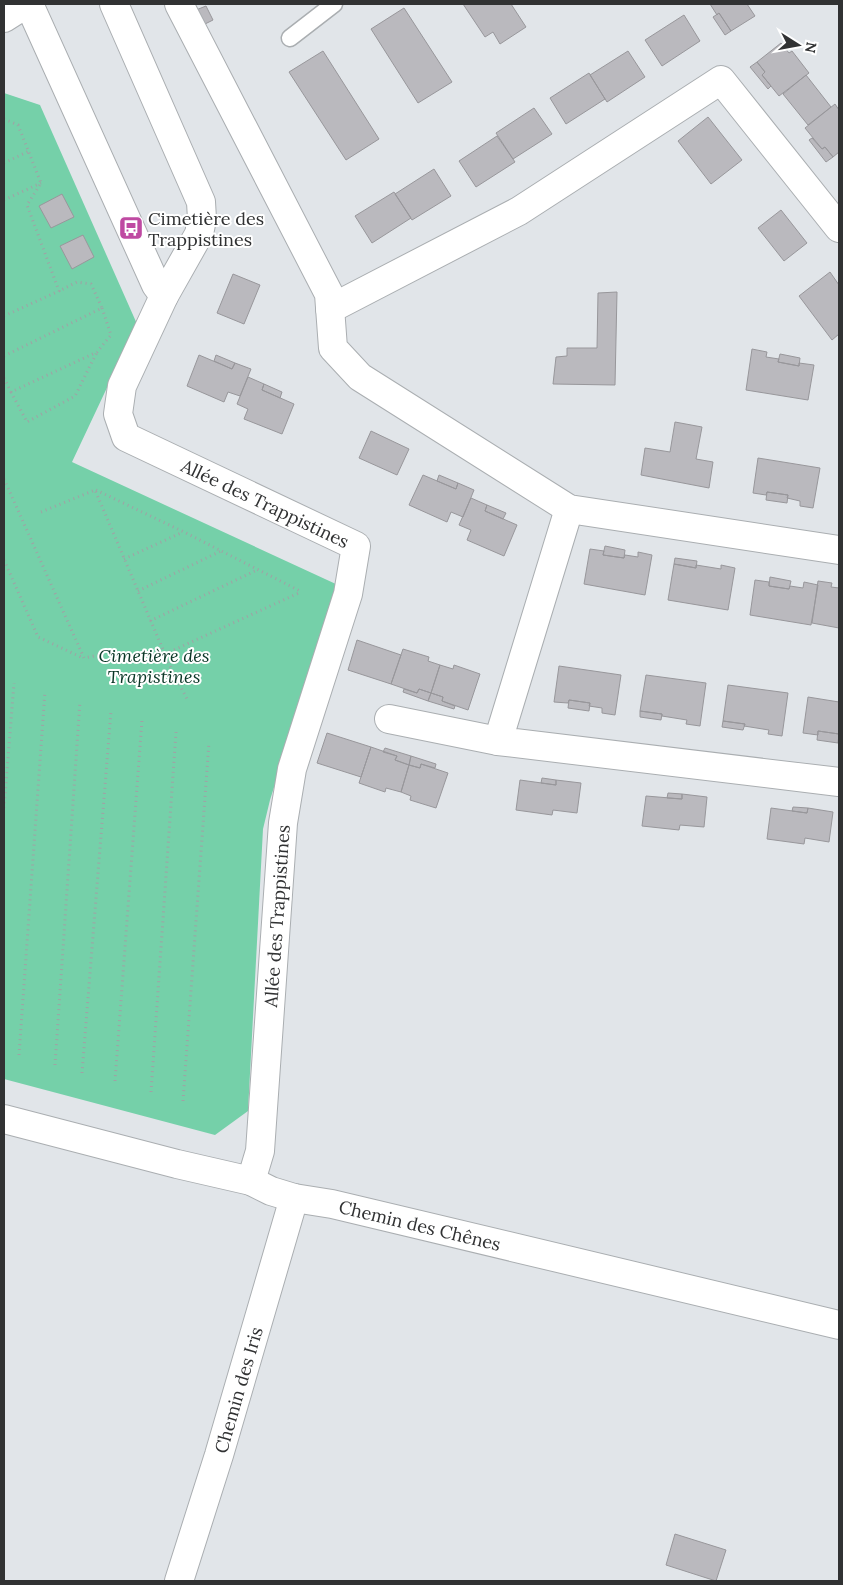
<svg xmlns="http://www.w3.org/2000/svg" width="843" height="1585" font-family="Lora,serif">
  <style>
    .green { fill: #75d0a9 }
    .building { fill: #bab9be; stroke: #98979b }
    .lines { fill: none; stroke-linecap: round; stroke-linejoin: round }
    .service-casing { stroke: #aaaeb1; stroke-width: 19 }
    .minor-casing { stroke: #aaaeb1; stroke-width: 30 }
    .path { stroke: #a0a2a5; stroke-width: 3; stroke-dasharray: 1 4; stroke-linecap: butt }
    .service { stroke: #fff; stroke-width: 16 }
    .minor { stroke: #fff; stroke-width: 28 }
    .labels { text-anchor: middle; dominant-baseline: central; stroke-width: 4; stroke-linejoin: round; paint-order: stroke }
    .poi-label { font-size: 18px; fill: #313233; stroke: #fff; text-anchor: start }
    .street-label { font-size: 18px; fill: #313233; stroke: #fff }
    .park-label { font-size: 18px; font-style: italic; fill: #093626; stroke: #fff }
  </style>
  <rect width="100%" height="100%" fill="#e1e5e9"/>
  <path class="green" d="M 4,93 L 40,105 L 137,324 L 72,462 L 338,585 L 270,800 L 263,829 L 248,1111 L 215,1135 L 4,1079 Z"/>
  <path class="building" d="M 463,4 L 511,4 L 526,27 L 500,44 L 493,32 L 485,37 Z
    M 710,4 L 747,4 L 755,16 L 731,31 L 719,13 L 717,15 Z
    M 206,6 L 213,20 L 203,25 L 196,10 Z
    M 404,8 L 452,82 L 418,103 L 371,29 Z
    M 719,13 L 731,31 L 725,35 L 713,17 Z
    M 684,15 L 700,41 L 662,66 L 645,40 Z
    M 781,43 L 789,53 L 792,51 L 809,73 L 779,96 L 762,75 L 765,72 L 757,62 Z
    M 323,51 L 379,139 L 346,160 L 289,72 Z
    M 628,51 L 645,77 L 607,102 L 590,75 Z
    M 757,62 L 765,72 L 762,75 L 771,86 L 768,89 L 750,67 Z
    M 589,73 L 605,99 L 566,124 L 550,98 Z
    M 806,75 L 831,107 L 808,125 L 783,94 Z
    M 835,104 L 839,110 L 839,152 L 833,157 L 825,147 L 822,149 L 805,128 Z
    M 534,108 L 552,134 L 513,159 L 496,133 Z
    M 708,117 L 742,160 L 711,184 L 678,141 Z
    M 497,136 L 515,162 L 476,187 L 459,161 Z
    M 812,138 L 822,149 L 825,147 L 833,157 L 826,162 L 809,140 Z
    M 434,169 L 451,196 L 412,220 L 395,194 Z
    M 394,192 L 411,218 L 372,243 L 355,216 Z
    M 62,194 L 74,217 L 51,228 L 39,206 Z
    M 781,210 L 807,243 L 784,261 L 758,228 Z
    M 83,235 L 94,257 L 72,269 L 60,246 Z
    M 830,272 L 839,285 L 839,334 L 832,340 L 799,296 Z
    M 233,274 L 260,285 L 244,324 L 217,313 Z
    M 617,292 L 615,385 L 553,384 L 556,357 L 567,356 L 567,348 L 597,348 L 598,293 Z
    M 752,349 L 767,352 L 766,357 L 779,359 L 778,362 L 799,366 L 799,363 L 814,365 L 808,400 L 746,390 Z
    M 780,354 L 800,358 L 799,366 L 778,362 Z
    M 199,355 L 232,369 L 235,363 L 251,369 L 240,396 L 228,392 L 224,402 L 187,386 Z
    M 216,355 L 235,363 L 232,369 L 214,361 Z
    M 248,377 L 264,384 L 262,390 L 294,404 L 282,434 L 244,419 L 248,409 L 237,404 Z
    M 264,384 L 282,392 L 280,398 L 262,390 Z
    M 675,422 L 702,427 L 696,459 L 713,462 L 709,488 L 641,475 L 645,448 L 670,452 Z
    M 371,431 L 409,449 L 397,475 L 359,458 Z
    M 758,458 L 820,468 L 813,508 L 800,506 L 800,501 L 787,498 L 788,495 L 767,492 L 766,495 L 753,493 Z
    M 423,475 L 456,489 L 458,483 L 474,490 L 463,517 L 451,512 L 447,522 L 409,505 Z
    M 439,475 L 458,483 L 456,489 L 437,481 Z
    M 767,492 L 788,495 L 787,503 L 766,500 Z
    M 471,498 L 487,505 L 485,511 L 517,525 L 504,556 L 467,540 L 471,530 L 459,525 Z
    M 487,505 L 506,513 L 503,519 L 485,511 Z
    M 605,546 L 625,550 L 624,558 L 603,555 Z
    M 590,549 L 604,551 L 603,555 L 624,558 L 625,555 L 638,557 L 638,552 L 652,555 L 645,595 L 584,584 Z
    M 675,558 L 697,561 L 696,568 L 674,564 Z
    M 674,564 L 696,568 L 696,565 L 721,569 L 721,565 L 735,568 L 728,610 L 668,600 Z
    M 770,577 L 791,581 L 789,589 L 769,586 Z
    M 755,580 L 769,582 L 769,586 L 789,589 L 790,586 L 803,588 L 804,582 L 818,585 L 811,625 L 750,615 Z
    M 818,581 L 832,583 L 831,587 L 839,588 L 839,628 L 812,623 Z
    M 357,640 L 401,655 L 391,684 L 348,670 Z
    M 403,649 L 429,657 L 428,661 L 440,665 L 431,693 L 419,689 L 417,693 L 391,684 Z
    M 440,665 L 453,669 L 454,665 L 480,674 L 468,710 L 442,701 L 443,697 L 431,693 Z
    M 559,666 L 621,675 L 615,715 L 602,713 L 602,708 L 589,706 L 590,703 L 569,700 L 568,703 L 554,702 Z
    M 646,675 L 706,683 L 700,726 L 686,724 L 687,720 L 662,716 L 662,714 L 640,711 Z
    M 728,685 L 788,693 L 782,736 L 768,734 L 769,730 L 744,726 L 745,724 L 723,721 Z
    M 404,689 L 417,693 L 419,689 L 431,693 L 428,701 L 403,692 Z
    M 431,693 L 443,697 L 442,701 L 455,706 L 454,709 L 428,701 Z
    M 808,697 L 839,702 L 839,738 L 839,734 L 818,731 L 818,735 L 803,733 Z
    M 569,700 L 590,703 L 589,711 L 568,708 Z
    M 640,711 L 662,714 L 661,720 L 640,717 Z
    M 723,721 L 745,724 L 743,730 L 722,727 Z
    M 818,731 L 839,734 L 838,743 L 817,740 Z
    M 327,733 L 371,747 L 361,777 L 317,763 Z
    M 371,747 L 397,756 L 395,760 L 409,765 L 401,792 L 386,788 L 385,792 L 359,783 Z
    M 385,748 L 411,756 L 409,765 L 395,760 L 397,756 L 383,752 Z
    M 411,756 L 436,764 L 435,768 L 421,764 L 420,768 L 409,765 Z
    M 421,764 L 448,773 L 436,808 L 410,800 L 411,796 L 401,792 L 409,765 L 420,768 Z
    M 542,778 L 556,780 L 556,785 L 541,783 Z
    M 520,780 L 556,785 L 556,780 L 581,783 L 577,813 L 553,810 L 552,815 L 516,810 Z
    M 668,793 L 682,794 L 682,799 L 667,798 Z
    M 682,794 L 707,797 L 704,827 L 680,825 L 679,830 L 642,826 L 646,796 L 682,799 Z
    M 793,807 L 808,808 L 807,813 L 792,811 Z
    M 771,808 L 807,813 L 808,808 L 833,812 L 829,842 L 805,838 L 804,844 L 767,839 Z
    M 675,1534 L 726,1550 L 716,1581 L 666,1565 Z"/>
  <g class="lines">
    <defs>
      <path id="service" d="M 290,38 L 334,4"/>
      <g id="minor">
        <path d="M 29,4 L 156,285 L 164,296"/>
        <path id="s1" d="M 114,4 L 201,202 L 202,219 L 199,234 L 164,296 L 122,386 L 118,414 L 126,437 L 356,546 L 348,594 L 292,769 L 283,823 L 260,1151 L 251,1181"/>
        <path d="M 179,4 L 329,294 L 333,348 L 360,377 L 569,509 L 839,550"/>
        <path d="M 4,18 L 26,4"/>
        <path d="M 330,309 L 519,211 L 721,80 L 839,228"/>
        <path d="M 569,509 L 498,741 L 839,782"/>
        <path d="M 389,719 L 498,741"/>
        <path id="s2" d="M 4,1119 L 177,1164 L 251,1181 L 271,1191 L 294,1198 L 332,1204 L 839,1325"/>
        <path id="s3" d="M 179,1581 L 219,1455 L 294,1198"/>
      </g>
    </defs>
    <use href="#service" class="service-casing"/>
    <use href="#minor" class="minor-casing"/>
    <path class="path" d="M 4,119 L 18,125 L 41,183 L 27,205 L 59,291 L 4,316
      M 4,163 L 29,151
      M 4,200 L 41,183
      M 4,356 L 102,308 L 91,284 L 77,282 L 59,291
      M 4,378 L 11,392 L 97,352 L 111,335 L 102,308
      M 11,392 L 27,422 L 75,396 L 97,352
      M 4,479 L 84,658 L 103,654
      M 96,490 L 184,532 L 302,592
      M 41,512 L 95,490 L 170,666 L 188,701
      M 124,559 L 183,532
      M 4,560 L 38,637 L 83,658
      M 138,591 L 221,551
      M 150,621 L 257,570
      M 165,654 L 301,592
      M 4,808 L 14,683
      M 19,1055 L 45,691
      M 55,1065 L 80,701
      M 82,1073 L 111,711
      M 115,1081 L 142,720
      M 151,1092 L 176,732
      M 183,1101 L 209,742"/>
    <use href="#service" class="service"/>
    <use href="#minor" class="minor"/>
  </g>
  <defs>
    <symbol id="bus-square" viewBox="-11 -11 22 22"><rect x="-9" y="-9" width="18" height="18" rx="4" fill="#bf4aa2" stroke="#fff"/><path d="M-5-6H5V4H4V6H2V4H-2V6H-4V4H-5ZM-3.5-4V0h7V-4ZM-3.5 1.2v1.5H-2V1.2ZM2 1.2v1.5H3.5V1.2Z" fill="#fff"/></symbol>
  </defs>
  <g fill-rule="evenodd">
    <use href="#bus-square" x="117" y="214" width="28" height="28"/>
  </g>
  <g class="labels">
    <g class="poi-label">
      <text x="148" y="218">Cimetière des<tspan x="148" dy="21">Trappistines</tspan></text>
    </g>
    <g class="street-label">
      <text stroke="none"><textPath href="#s1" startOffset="626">Allée des Trappistines</textPath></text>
      <text transform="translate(277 916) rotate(-86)">Allée des Trappistines</text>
      <text stroke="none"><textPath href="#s2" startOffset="430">Chemin des Chênes</textPath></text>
      <text stroke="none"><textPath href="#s3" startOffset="200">Chemin des Iris</textPath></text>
    </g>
    <g class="park-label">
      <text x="154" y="655">Cimetière des<tspan x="154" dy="21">Trapistines</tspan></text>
    </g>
  </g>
  <rect width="843" height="1585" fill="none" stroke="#313233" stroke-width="10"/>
  <g transform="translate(798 45) rotate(101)" stroke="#ffffff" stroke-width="4" paint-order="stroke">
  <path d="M0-4L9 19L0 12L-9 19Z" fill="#313233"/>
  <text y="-8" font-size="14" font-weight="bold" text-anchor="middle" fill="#313233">N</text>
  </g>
</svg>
